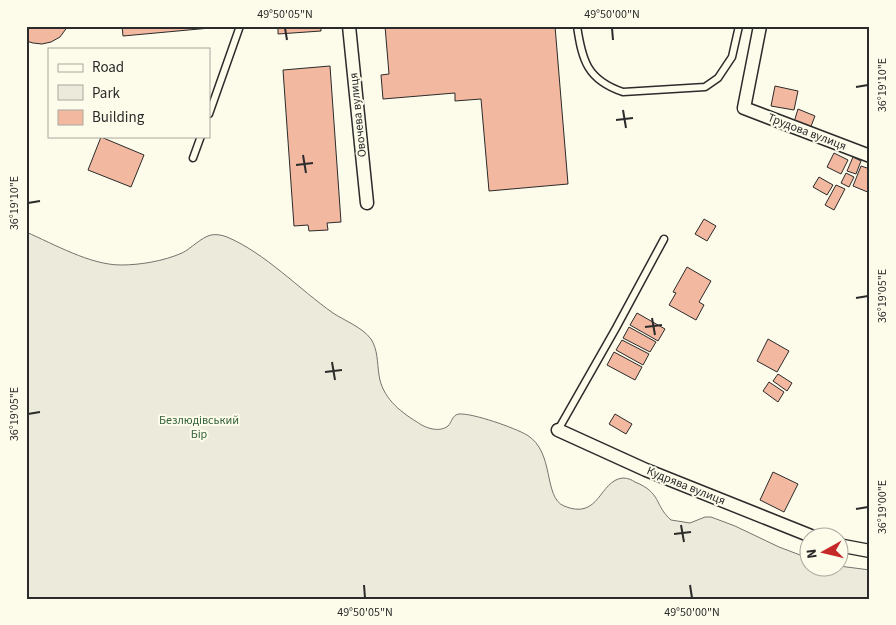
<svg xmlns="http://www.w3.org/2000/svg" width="896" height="625" font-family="'Source Sans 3',sans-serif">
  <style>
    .green { fill: #ecebdb; stroke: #74746e }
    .building { fill: #f2b8a0; stroke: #2b2b2b }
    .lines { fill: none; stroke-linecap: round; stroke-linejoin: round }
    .service-casing { stroke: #2b2b2b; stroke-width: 9 }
    .minor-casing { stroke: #2b2b2b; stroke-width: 15 }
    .service { stroke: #fdfbea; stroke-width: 6 }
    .minor { stroke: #fdfbea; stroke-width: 12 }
    .ticks { fill: none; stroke: #2b2b2b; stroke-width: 2 }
    .labels { text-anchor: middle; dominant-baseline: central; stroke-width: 4; stroke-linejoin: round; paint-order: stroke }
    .street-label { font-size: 12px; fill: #2b2b2b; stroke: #fdfbea }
    .park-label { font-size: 12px; fill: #34623c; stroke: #fdfbea }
    .neatline { fill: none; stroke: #2b2b2b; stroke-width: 2 }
    .ticks-label { font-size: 12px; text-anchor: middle; fill: #2b2b2b }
  </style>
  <rect width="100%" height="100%" fill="#fdfbea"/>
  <path class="green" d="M 26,232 C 54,244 90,265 121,265 C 140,265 164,261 182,253 C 192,248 200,238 211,235 C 216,234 222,235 227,237 C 265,253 299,289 333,313 C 345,321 362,327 371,339 C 378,350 377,362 379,375 C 382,397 399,411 417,422 C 425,428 439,433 448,426 C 452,422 452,415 459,414 C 473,413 515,428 527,435 C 555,452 543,497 564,506 C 600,521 599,480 623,478 C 628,478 632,480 635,482 C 662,493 654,505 671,520 L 690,523 L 705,517 L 711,517 L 735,526 L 779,547 L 808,558 L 808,568 L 838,568 L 839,566 L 870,570 L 870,599 L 26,599 Z"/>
  <path class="building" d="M 26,26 L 68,26 L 60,37 L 51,42 L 42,44 L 33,43 L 26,41 Z
    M 122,26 L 220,26 L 221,27 L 123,36 Z
    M 278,26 L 321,26 L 321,31 L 278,34 Z
    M 385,26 L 555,26 L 568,184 L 489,191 L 481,99 L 455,101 L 455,93 L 383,99 L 381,75 L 389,74 Z
    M 330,66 L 341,222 L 327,223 L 328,230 L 309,231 L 308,225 L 294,226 L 283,70 Z
    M 775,86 L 798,91 L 794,110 L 771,106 Z
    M 798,109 L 815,116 L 810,129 L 794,122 Z
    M 101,137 L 144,155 L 131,187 L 88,170 Z
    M 834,153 L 848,160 L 841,174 L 827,167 Z
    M 853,157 L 861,161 L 856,174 L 847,171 Z
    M 861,166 L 870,169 L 870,193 L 853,186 Z
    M 846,173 L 854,177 L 849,187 L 841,183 Z
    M 819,177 L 833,185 L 827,195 L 813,187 Z
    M 836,185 L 845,189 L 834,210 L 825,205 Z
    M 704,219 L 716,226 L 707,241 L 695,234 Z
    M 687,267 L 711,281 L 699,302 L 704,305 L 696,320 L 669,305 L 676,293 L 673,292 Z
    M 637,313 L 665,329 L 658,341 L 630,325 Z
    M 629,327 L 656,342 L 650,352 L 623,338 Z
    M 768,339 L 789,351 L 777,372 L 757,361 Z
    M 622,340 L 649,354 L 643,365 L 616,350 Z
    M 614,352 L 642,367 L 635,380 L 607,365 Z
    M 778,374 L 792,383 L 787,391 L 773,381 Z
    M 769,382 L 784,392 L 778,402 L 763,391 Z
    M 615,414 L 632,424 L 626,434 L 609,424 Z
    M 773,472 L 798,484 L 784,512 L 760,500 Z"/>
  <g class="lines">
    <defs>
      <path id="service" d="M 577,26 C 582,60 587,80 623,92 L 705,87 L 718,78 L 732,57 L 739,26
        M 209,114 L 240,26
        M 193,158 L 201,136
        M 558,430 L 616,328 L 664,239"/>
      <path id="minor" d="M 349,26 L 367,203
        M 760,26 L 744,108 L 870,156
        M 558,430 L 646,470 L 816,538
        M 838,545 L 870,551"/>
    </defs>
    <use href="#service" class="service-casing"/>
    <use href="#minor" class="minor-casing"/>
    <use href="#service" class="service"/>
    <use href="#minor" class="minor"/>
  </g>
  <path class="ticks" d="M 285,28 L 287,40M 612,28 L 613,40M 856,87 L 868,85M 623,110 L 626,128M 616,120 L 633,118M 303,155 L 306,173M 296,165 L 313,163M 28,203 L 40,201M 856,298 L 868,296M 652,318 L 655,335M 645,327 L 662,325M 332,362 L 335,380M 325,372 L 342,370M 28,414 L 40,412M 856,509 L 868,507M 681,525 L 684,542M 674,534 L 691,532M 364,585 L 365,598M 690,585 L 692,598"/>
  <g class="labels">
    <g class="street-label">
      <text transform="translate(358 115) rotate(-96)">Овочева вулиця</text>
      <text transform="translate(807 132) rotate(21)">Трудова вулиця</text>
      <text transform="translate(686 486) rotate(22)">Кудрява вулиця</text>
    </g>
    <g class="park-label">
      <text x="199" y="420">Безлюдівський<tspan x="199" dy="14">Бір</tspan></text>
    </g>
  </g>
  <rect width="896" height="625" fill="none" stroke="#fdfbea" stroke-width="55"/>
  <rect x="48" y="48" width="162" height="90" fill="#fdfbea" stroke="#a9a89e"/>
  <rect x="58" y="64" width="25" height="8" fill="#fdfbea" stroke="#a9a89e"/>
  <text x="92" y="72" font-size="15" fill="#2b2b2b">Road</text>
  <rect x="58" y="85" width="25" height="15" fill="#ecebdb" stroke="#a9a89e"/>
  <text x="92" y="98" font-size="15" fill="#2b2b2b">Park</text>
  <rect x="58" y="110" width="25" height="15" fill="#f2b8a0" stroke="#a9a89e"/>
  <text x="92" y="122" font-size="15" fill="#2b2b2b">Building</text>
  <g transform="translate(824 552) rotate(262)"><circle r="24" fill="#fdfbea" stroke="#a9a89e"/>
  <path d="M0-4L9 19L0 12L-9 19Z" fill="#c62828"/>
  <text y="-8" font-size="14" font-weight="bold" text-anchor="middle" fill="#2b2b2b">N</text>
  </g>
  <rect x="28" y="28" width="840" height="570" class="neatline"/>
  <g class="ticks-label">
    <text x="285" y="18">49°50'05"N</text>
    <text x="612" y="18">49°50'00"N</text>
    <text transform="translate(882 85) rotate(-90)" y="4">36°19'10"E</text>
    <text transform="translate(14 203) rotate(-90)" y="4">36°19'10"E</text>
    <text transform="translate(882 296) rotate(-90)" y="4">36°19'05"E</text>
    <text transform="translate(14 414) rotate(-90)" y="4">36°19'05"E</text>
    <text transform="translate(882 507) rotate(-90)" y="4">36°19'00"E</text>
    <text x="365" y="616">49°50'05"N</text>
    <text x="692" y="616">49°50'00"N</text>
  </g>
</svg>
